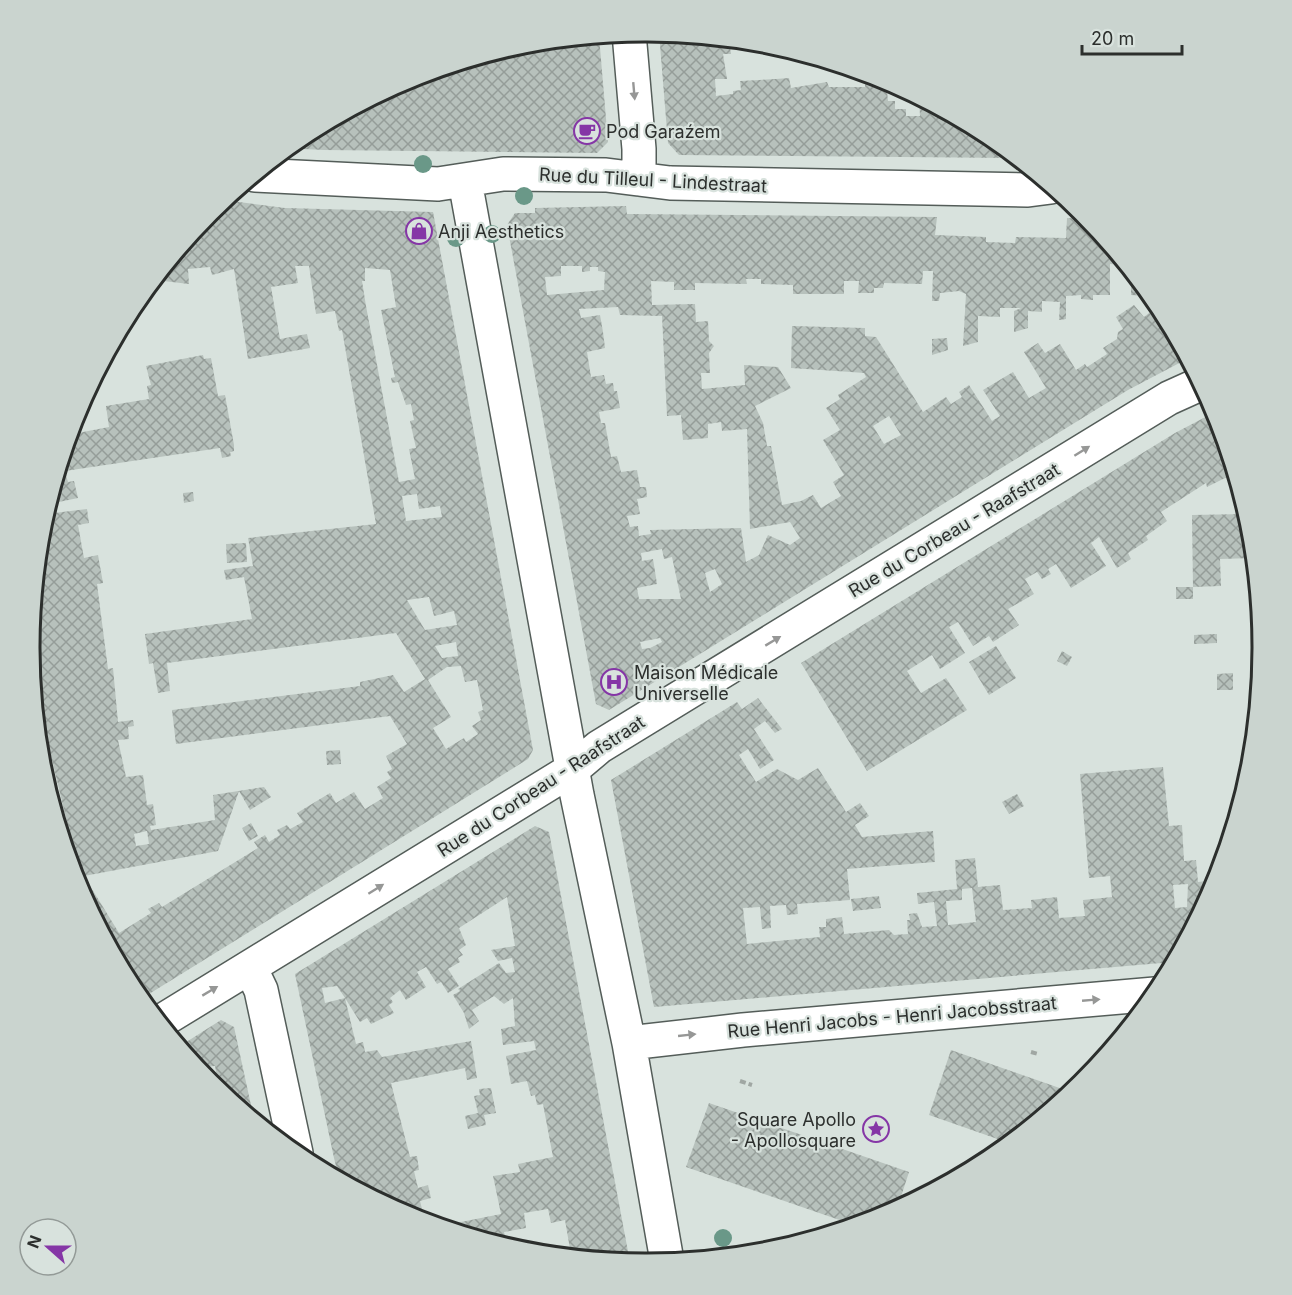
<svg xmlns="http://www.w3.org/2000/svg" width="1292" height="1295" font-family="Inter,sans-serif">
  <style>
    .building { fill: url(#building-cross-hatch); fill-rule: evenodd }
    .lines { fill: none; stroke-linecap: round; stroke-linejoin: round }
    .minor-casing { stroke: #545d59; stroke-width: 36 }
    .path { stroke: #a0a7a3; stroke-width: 4; stroke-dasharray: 6 3; stroke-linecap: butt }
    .minor { stroke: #fff; stroke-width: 33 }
    .tree { fill: #6a9888 }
    .oneway { fill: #969796 }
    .labels { text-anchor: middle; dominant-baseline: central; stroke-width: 4.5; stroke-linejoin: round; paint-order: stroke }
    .poi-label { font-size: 18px; fill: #2c2f2d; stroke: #d8e2dd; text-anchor: start }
    .street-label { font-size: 18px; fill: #2c2f2d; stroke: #d8e2dd }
    .rim { fill: none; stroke: #2c2f2d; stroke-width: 3 }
  </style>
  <defs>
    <pattern id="building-cross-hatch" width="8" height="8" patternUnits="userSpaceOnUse" patternTransform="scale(1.5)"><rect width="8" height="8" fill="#b7c1bc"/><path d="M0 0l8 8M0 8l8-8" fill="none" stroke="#959d99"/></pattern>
  </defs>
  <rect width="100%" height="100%" fill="#d8e2dd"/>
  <path class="building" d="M 659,33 L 729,40 L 731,54 L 723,54 L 727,79 L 715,79 L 716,96 L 733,94 L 733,91 L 741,90 L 740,81 L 776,79 L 789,78 L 791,88 L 827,82 L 829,87 L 865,87 L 865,73 L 886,81 L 888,101 L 895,101 L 895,109 L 906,109 L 906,116 L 920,116 L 919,98 L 909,100 L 908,92 L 989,136 L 1016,158 L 679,155 L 668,143 Z
    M 599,36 L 608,142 L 597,153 L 324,150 L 303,149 L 303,143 L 294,144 L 304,135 L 411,78 L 526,43 Z
    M 224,200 L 285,208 L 433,212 L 533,750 L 528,759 L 141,999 L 85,898 L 33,680 L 30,647 L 42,527 L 46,514 L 87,509 L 89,523 L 78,525 L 84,558 L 98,555 L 103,583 L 97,584 L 108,669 L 113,668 L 118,722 L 133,720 L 134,726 L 128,727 L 129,739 L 118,740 L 126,777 L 143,775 L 147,805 L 153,804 L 156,825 L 150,826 L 151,830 L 215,820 L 213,795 L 264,787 L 271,797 L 250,810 L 239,791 L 218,851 L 84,876 L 119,933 L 151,913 L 148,909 L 159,903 L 162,907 L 258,848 L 254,842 L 265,835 L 269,842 L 280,835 L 277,830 L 287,825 L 290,829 L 303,822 L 297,813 L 330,793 L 336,803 L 354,792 L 365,809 L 383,798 L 377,787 L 391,778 L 387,772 L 392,769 L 386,756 L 407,744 L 390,716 L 176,744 L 172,710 L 360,686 L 360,682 L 393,675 L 404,692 L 425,679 L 396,633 L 167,663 L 170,691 L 158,693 L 153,663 L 149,664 L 145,634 L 252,619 L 244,577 L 226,580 L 224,570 L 253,566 L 248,538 L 376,524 L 342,330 L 339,331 L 335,311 L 316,314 L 309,266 L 295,266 L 298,283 L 271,287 L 280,339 L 307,334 L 310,348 L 248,359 L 234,269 L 212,275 L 210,267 L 188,269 L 189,284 L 155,280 L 211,212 ZM 365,268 L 390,270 L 396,307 L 381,310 L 395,377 L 391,378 L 392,383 L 398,382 L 406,405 L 411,404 L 414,420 L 410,421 L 416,448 L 409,449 L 415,479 L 399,482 L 366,306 L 362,281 L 365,281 ZM 417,494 L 419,509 L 440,506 L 442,517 L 406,521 L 402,496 ZM 429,597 L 434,616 L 454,611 L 457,625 L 425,630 L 407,600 ZM 456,642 L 458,656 L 442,658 L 435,646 ZM 461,666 L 465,682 L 477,680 L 483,710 L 478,712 L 481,720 L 472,726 L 478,734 L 466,742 L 464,738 L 446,749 L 433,728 L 451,717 L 428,680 L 447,667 ZM 147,831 L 149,844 L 136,846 L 134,834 Z
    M 626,206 L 627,214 L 937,217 L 935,235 L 986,237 L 986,242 L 1015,243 L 1016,237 L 1066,238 L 1067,218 L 1087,219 L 1125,265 L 1110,264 L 1110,295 L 1093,295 L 1093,300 L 1081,299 L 1081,295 L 1066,296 L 1066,319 L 1059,320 L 1060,302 L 1042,301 L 1042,312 L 1028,311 L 1028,328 L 1014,332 L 1014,311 L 1021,308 L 1000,308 L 1000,317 L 978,316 L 978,342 L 963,346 L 966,294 L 959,291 L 940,293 L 939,301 L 932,301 L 933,271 L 923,271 L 922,284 L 884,283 L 883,288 L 874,288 L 874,293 L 858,293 L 859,281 L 844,281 L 844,294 L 793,294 L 793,285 L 761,284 L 761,279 L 746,279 L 747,284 L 695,283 L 695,290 L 674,290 L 674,282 L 651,281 L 652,305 L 695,304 L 696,322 L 708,321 L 709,341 L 714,346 L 709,353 L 710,373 L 701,373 L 702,389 L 745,385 L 744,365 L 778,367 L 791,388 L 755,406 L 763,423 L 767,446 L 771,446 L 782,505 L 801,501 L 813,495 L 821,508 L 841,496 L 833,482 L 844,475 L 823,440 L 840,430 L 826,408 L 840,399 L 838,395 L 866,377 L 864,373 L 851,372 L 791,368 L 792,326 L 865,328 L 865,336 L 876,337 L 923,412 L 946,397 L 951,404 L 962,397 L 959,392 L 969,385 L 992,421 L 1000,416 L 983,390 L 1013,372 L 1029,398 L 1046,388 L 1024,352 L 1038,343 L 1045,353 L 1060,344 L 1076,370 L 1085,364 L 1087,367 L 1107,354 L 1103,348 L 1117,339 L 1118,332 L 1123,329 L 1116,317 L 1134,305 L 1144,317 L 1149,313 L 1158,316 L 1163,314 L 1187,359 L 1128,390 L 609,710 L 596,704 L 507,225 L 515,213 L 535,213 L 535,208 ZM 561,266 L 582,266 L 582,272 L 590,271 L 590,267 L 598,267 L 598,271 L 605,272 L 604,290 L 547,295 L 545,277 L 561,276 ZM 618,307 L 620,315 L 662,316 L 667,416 L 681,415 L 683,440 L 708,438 L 708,424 L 721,422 L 722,431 L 747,429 L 750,529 L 790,522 L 800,538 L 790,545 L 768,535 L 759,555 L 746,562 L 741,528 L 650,530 L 651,534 L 639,536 L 638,526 L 630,527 L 627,516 L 640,514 L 637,499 L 647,497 L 646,487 L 640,487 L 637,470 L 621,472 L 617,456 L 611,457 L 605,423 L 601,423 L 599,412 L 620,408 L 617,391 L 614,391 L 613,383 L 606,384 L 604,375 L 591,377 L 587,352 L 605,348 L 603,332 L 600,315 L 581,318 L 579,309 ZM 889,416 L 901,435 L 884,444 L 873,426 ZM 662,549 L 664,559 L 672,557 L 681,599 L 639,599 L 637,588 L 657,584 L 653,559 L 642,561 L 641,553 ZM 715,569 L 722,584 L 710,592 L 705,573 ZM 660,638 L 662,642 L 650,648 L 642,649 L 640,642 Z
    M 1131,272 L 1150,296 L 1131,295 Z
    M 947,338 L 948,350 L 932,355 L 932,339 Z
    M 203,355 L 204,359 L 211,358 L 218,396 L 225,395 L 234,445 L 234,451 L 230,452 L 231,456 L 222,458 L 220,448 L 65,471 L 68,482 L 74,481 L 78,498 L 49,504 L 69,438 L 79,437 L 78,433 L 109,427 L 106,406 L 149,399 L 147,386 L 151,385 L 146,366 Z
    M 1215,412 L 1238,487 L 1235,489 L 1229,476 L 1207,487 L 1206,483 L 1161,512 L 1167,521 L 1146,536 L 1148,540 L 1128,553 L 1131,559 L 1117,568 L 1099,537 L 1091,543 L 1106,566 L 1071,588 L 1056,564 L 1048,569 L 1051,574 L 1042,579 L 1037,572 L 1025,579 L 1034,594 L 1008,609 L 1019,625 L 993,642 L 989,636 L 973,646 L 958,622 L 949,627 L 965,653 L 940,669 L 932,655 L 907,671 L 921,693 L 946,678 L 967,710 L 867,771 L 801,663 L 1175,433 Z
    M 193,492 L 194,501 L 184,503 L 183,493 Z
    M 1246,514 L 1253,558 L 1220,559 L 1221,586 L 1193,587 L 1192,515 Z
    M 246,543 L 247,562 L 227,563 L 226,544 Z
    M 1176,587 L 1193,587 L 1193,599 L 1176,599 Z
    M 1217,634 L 1217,643 L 1194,644 L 1194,635 Z
    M 996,646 L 1016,678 L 989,695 L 969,662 Z
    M 1062,651 L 1072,657 L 1067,666 L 1057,661 Z
    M 1233,673 L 1233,690 L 1217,690 L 1217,674 Z
    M 758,698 L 782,729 L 775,733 L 765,721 L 754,729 L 774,760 L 760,769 L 748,749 L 739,755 L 756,782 L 777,769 L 798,780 L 818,768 L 846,812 L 860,803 L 869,816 L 855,825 L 862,837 L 933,831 L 935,862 L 847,869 L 850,900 L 797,904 L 798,914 L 787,915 L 786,905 L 770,906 L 771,928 L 762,929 L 760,907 L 743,908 L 747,944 L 820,937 L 819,927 L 826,927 L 826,919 L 842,917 L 844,934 L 889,930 L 894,935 L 908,934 L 907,920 L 910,920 L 909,914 L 917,913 L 922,927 L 937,926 L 934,902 L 918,904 L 917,893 L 957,889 L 955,860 L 975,858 L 978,887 L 1000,885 L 1003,910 L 1032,908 L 1031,900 L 1057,897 L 1059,918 L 1085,916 L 1083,900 L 1112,897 L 1110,876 L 1089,878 L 1080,774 L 1163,767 L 1169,826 L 1182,825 L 1184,861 L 1196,860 L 1198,882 L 1216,880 L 1215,884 L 1173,962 L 654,1007 L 611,780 L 737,702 L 742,709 ZM 1188,884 L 1187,907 L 1175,908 L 1173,885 ZM 972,888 L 976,922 L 948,925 L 946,901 L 962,900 L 962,889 Z
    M 340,750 L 341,764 L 327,765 L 326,751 Z
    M 1017,794 L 1024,806 L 1009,814 L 1002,802 Z
    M 251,823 L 258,836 L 249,841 L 242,828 Z
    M 535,826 L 549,832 L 630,1262 L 546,1254 L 570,1249 L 565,1220 L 551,1223 L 548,1209 L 524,1213 L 526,1228 L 504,1232 L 506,1241 L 497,1243 L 441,1226 L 501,1214 L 493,1176 L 520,1172 L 518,1164 L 553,1157 L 543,1104 L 537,1105 L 535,1095 L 531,1096 L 527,1081 L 511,1084 L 506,1056 L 536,1050 L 534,1041 L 503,1045 L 501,1029 L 515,1026 L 513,998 L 504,1004 L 494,996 L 472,1010 L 479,1021 L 469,1029 L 464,1013 L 453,995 L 460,991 L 458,989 L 499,963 L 506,973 L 515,972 L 512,958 L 498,961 L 491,950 L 515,946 L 507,897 L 459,928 L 466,945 L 459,950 L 463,955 L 458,958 L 460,962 L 448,969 L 459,986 L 448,993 L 441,982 L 437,984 L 426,967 L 417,972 L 426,987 L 406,1000 L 400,990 L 390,998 L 393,1002 L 389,1005 L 394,1013 L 371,1024 L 367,1018 L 360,1022 L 345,998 L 356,1044 L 363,1042 L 365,1052 L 377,1050 L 382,1057 L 471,1041 L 477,1078 L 467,1080 L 465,1068 L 391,1083 L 410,1157 L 417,1156 L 419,1170 L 414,1171 L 418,1188 L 428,1185 L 431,1198 L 420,1201 L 424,1217 L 434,1215 L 437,1225 L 410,1216 L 339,1178 L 334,1158 L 295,974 ZM 337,986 L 345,998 L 325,1003 L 322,988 Z
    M 879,896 L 881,908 L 853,911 L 851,899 Z
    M 221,1020 L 234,1027 L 254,1119 L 216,1088 L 219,1087 L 215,1066 L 203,1067 L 204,1076 L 180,1046 Z
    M 951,1050 L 1071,1092 L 1009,1143 L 929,1115 Z
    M 491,1088 L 496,1113 L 484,1115 L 486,1125 L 468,1129 L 465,1116 L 478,1113 L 474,1096 L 480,1095 L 479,1089 Z
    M 709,1103 L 909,1172 L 897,1209 L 854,1225 L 686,1167 Z"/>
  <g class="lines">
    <defs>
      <path id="minor" d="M 629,33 L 639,149 L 639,179
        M 255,175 L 438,184 L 503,174 L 606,175 L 670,183 L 1028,190 L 1051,187
        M 465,181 L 577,795 L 629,1043 L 667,1261
        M 250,967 L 261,990 L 296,1153
        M 160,1022 L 573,769 L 599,747 L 1169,398 L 1200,384
        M 629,1043 L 743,1030 L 1155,994"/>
    </defs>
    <use href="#minor" class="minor-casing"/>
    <path class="path" d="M 1031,1052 L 1038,1054
      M 740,1081 L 752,1085"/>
    <use href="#minor" class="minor"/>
  </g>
  <g class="tree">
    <circle cx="423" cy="164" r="9"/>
    <circle cx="524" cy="196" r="9"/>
    <circle cx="492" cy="234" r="9"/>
    <circle cx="456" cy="238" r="9"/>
    <circle cx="723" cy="1238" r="9"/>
  </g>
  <defs><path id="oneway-solid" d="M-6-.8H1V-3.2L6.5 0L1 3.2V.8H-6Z" transform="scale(1.5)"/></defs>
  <g class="oneway">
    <use href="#oneway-solid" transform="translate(634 91) rotate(85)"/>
    <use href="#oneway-solid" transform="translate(1082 451) rotate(-32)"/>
    <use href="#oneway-solid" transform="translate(773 641) rotate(-31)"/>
    <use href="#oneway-solid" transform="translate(376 889) rotate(-32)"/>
    <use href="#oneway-solid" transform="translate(210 991) rotate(-31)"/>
    <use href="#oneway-solid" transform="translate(1091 1000) rotate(-5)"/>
    <use href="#oneway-solid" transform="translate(687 1035) rotate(-6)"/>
  </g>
  <defs>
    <symbol id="cafe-ring" viewBox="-11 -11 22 22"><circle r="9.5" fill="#d8e2dd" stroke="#8536a6" stroke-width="1.5"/><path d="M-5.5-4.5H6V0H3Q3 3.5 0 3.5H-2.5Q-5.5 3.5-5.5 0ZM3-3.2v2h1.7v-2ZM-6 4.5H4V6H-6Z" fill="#8536a6"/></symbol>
    <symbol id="shop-ring" viewBox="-11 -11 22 22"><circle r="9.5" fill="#d8e2dd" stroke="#8536a6" stroke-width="1.5"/><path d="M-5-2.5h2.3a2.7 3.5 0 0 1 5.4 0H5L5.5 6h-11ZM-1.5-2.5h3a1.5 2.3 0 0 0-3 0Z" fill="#8536a6"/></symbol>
    <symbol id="hospital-ring" viewBox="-11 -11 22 22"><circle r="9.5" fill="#d8e2dd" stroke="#8536a6" stroke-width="1.5"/><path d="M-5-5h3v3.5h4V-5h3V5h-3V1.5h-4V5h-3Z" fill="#8536a6"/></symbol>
    <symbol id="sight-ring" viewBox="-11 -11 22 22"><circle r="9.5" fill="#d8e2dd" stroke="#8536a6" stroke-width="1.5"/><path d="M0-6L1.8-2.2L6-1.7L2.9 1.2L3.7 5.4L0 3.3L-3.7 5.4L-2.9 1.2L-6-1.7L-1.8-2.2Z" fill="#8536a6"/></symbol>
  </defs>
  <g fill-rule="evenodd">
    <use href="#cafe-ring" x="572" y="116" width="30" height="30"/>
    <use href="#shop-ring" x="404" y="216" width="30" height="30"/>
    <use href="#hospital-ring" x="599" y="667" width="30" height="30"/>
    <use href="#sight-ring" x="861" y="1114" width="30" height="30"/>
  </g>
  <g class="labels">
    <g class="poi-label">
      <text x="606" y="131">Pod Garaźem</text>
      <text x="438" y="231">Anji Aesthetics</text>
      <text x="634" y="672">Maison Médicale<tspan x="634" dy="21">Universelle</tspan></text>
      <text x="856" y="1119" text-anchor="end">Square Apollo<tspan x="856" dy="21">- Apollosquare</tspan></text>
    </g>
    <g class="street-label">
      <text transform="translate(653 180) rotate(3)">Rue du Tilleul - Lindestraat</text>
      <text transform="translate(954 530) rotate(-31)">Rue du Corbeau - Raafstraat</text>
      <text transform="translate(541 786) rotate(-33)">Rue du Corbeau - Raafstraat</text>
      <text transform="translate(892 1017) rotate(-5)">Rue Henri Jacobs - Henri Jacobsstraat</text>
    </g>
  </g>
  <path d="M0 0H1292V1295H0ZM645 42H647A605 605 0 0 1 1252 647V648A605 605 0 0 1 647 1253H645A605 605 0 0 1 40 648V647A605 605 0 0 1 645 42Z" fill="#cad4cf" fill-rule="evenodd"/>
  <path class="rim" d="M645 42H647A605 605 0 0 1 1252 647V648A605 605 0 0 1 647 1253H645A605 605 0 0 1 40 648V647A605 605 0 0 1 645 42Z"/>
  <g transform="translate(48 1247) rotate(291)"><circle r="28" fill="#d8e2dd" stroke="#939a97" stroke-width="1.5"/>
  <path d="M0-4.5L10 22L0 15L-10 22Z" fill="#8536a6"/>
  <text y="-9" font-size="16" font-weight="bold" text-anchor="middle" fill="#2c2f2d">N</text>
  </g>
  <path d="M1082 45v9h100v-9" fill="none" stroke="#2c2f2d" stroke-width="3"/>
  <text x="1091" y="45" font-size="18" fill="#2c2f2d" stroke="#d8e2dd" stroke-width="4.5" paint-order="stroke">20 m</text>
</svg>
